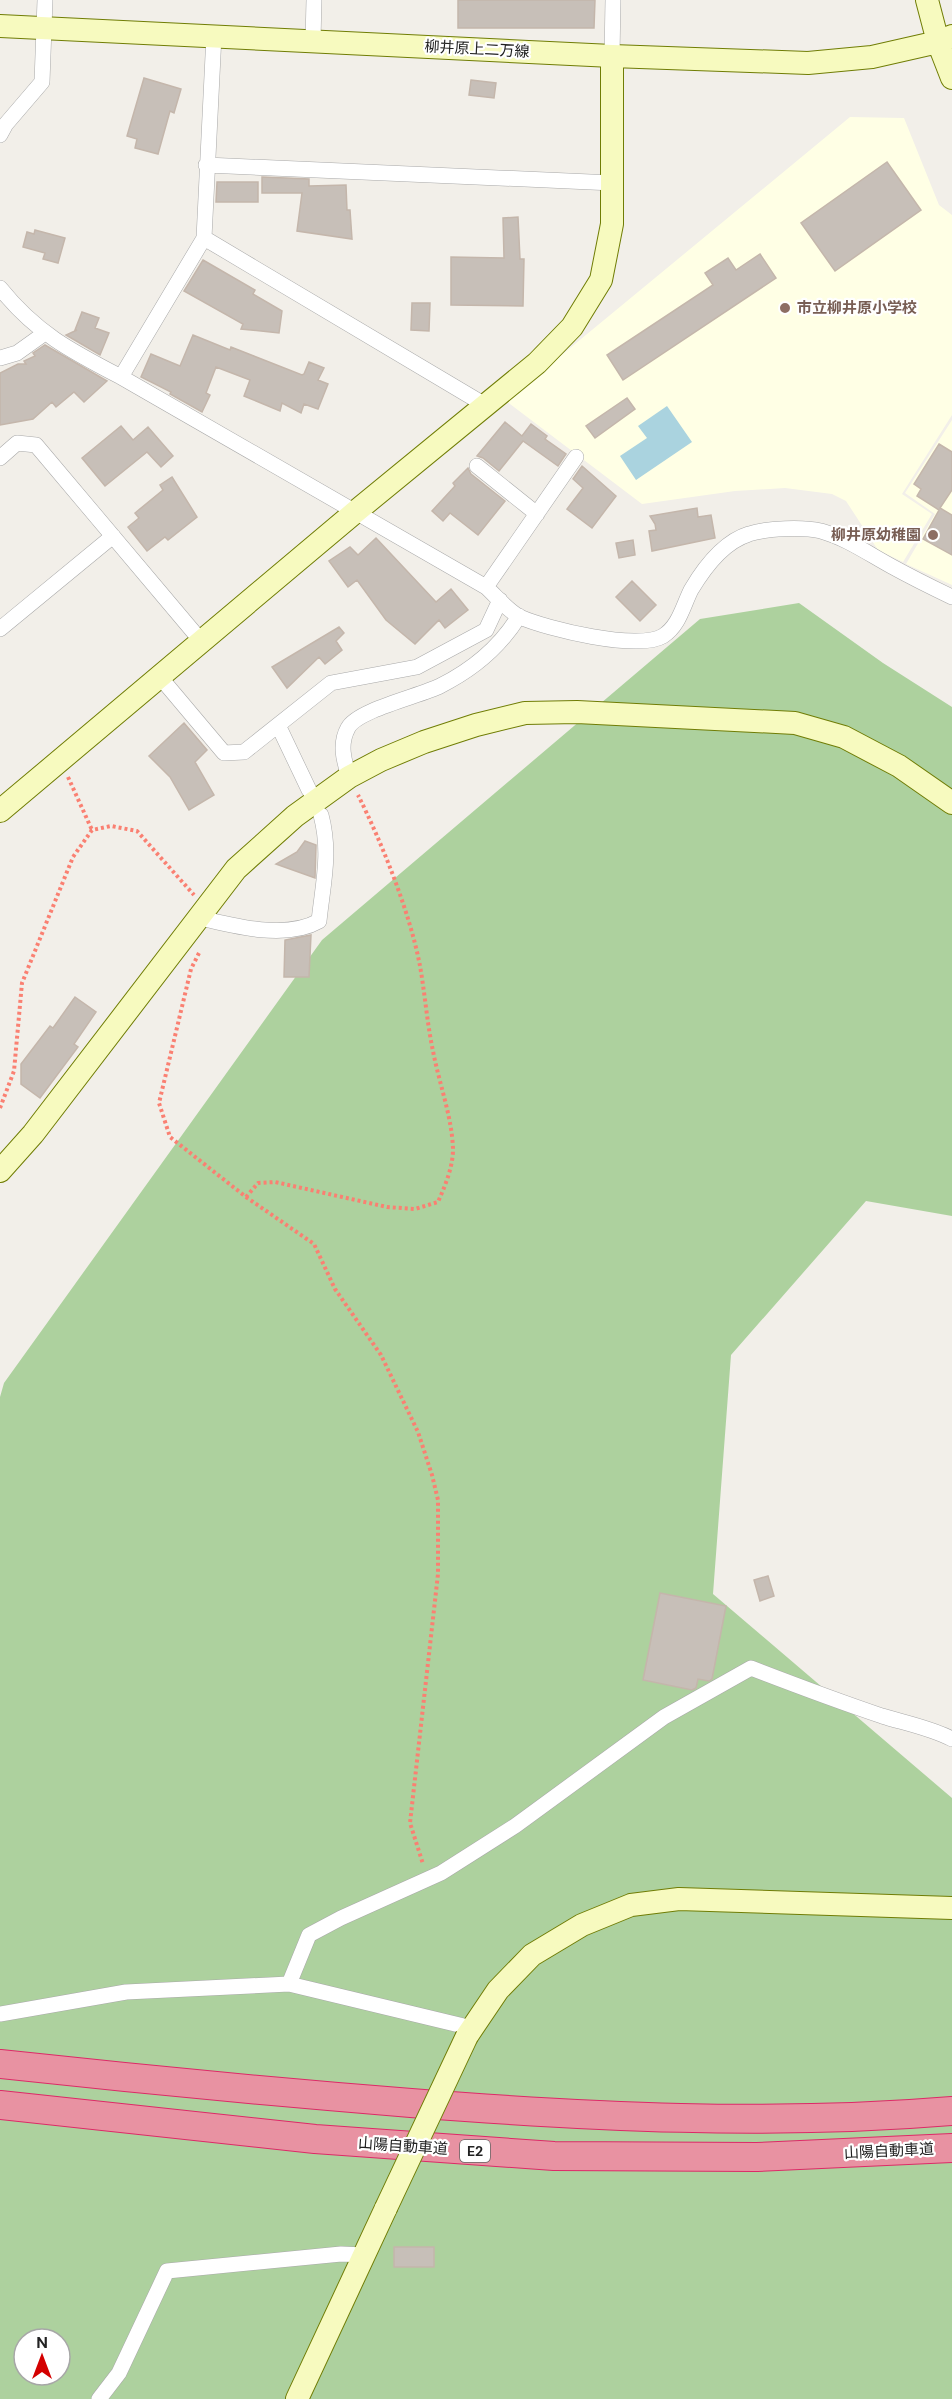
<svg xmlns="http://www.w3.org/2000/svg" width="952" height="2399" font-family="'DM Sans','Noto Sans JP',sans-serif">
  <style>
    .education { fill: #ffffe5 }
    .forest { fill: #add19e; fill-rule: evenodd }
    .water { fill: #aad3df }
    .building { fill: #c7bfb8; stroke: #c4b6ab; stroke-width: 1.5 }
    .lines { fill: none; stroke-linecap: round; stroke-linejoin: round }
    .street-casing { stroke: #a9a9a9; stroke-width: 16 }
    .secondary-casing { stroke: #707d05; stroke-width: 24 }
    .highway-casing { stroke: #dc2a67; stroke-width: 30 }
    .path { stroke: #fa8072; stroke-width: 4; stroke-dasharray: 3 3; stroke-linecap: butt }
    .street { stroke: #fff; stroke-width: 15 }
    .secondary { stroke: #f7fabf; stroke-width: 22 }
    .highway { stroke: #e892a2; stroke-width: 28 }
    .secondary-bridge-casing { stroke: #707d05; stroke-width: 24; stroke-linecap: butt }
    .secondary-bridge { stroke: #f7fabf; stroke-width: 22 }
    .education-dot { fill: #8d6e63; stroke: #fff; stroke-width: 2 }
    .labels { text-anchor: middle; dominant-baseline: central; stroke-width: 4.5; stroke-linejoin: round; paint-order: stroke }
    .shield { fill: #fff; stroke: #646464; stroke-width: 1.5 }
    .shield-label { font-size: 14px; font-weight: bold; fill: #222 }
    .street-label { font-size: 15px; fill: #222; stroke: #fff }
    .education-label { font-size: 15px; font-weight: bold; fill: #785e54; stroke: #fff; text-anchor: start }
  </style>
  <rect width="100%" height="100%" fill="#f2efe9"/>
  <path class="education" d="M 850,117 L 904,118 L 939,205 L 952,215 L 952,415 L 902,494 L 932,514 L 903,562 L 878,550 L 846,501 L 832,494 L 785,488 L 735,491 L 642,504 L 506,401 Z
    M 952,420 L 952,585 L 906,564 L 935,514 L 905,493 Z"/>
  <path class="forest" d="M 799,603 L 883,663 L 952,707 L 952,1216 L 866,1201 L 731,1355 L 713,1594 L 952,1798 L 952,2399 L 0,2399 L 0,1397 L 4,1383 L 322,940 L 700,619 ZM 24,2339 L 60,2339 L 60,2375 L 24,2375 Z"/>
  <path class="water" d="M 667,406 L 692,442 L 636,480 L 620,456 L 647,438 L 638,426 Z"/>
  <path class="building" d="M 458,0 L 595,0 L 594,28 L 458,28 Z
    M 144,78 L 181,89 L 174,113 L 170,111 L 158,154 L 135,148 L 137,139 L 127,136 Z
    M 471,80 L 496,83 L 494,98 L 469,95 Z
    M 887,162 L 921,210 L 835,271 L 801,223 Z
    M 262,177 L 309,179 L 309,186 L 346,185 L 347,210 L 350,210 L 352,239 L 297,231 L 302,193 L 262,193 Z
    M 217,182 L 258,182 L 258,202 L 216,202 Z
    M 518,217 L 520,259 L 524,259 L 523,306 L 451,305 L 451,257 L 504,258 L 503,218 Z
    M 35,230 L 65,238 L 58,263 L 43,259 L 45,253 L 23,247 L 27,232 L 34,234 Z
    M 760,254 L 776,278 L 623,380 L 607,355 L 713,285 L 705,273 L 728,258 L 736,270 Z
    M 203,260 L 255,290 L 253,294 L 282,311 L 279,333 L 241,329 L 243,324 L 184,291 Z
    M 412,303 L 430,303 L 429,331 L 411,330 Z
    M 82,312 L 99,318 L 95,328 L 109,333 L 100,355 L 66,335 L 77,330 L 75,330 Z
    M 193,335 L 230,350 L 231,347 L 302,375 L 304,374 L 309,362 L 324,368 L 318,380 L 328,384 L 318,409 L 304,404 L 301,413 L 282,403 L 280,411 L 244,396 L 250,380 L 216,367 L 206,393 L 210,395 L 202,412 L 170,394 L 171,392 L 141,377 L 151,354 L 180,366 Z
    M 45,345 L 107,381 L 84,402 L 74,392 L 56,407 L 52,402 L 33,419 L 0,425 L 0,373 L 18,364 L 26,364 L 24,361 L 35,356 L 33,353 Z
    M 627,398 L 635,409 L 595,438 L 586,426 Z
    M 505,422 L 522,436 L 531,424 L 547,436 L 545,439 L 566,454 L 558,466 L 523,441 L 499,471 L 483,458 L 477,456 Z
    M 121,426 L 133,440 L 148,427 L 173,456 L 161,467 L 147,452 L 105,486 L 82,458 Z
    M 939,444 L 952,452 L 952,490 L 940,508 L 952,515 L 952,555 L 923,539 L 939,510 L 917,496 L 921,489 L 914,484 Z
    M 582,466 L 616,496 L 592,528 L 567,509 L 583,488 L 573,479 Z
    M 468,468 L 471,474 L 505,501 L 478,535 L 450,513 L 443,521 L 432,511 L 455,486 L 453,483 Z
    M 172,477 L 197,517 L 168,540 L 165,537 L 147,551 L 128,527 L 139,518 L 135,513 L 163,490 L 160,485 Z
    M 697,508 L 698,517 L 711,515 L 715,538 L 652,551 L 649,531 L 656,530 L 655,524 L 650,516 Z
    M 376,538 L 436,602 L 451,589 L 468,610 L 445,628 L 439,620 L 415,644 L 386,620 L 357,580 L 348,587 L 329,561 L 350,547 L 358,555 Z
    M 633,540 L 635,555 L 619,558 L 616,543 Z
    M 632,581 L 656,605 L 640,621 L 616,597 Z
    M 339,627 L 344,633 L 336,641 L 342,650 L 325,664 L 319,657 L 287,688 L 272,667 Z
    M 184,723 L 207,750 L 195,762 L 214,795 L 189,810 L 170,777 L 149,756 Z
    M 305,841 L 316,845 L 315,878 L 276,864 L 297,852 Z
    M 311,935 L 309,977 L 284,977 L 285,940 Z
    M 75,997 L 96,1012 L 74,1044 L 78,1047 L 40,1098 L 21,1084 L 21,1064 L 50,1026 L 53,1028 Z
    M 768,1576 L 774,1596 L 760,1601 L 754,1580 Z
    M 660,1593 L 726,1606 L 712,1679 L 709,1681 L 698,1679 L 696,1688 L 692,1690 L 643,1680 Z
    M 394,2247 L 434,2247 L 434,2267 L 394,2267 Z"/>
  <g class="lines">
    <defs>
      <path id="street" d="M 313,40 L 314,0
        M 612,56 L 613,0
        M 0,135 L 6,124 L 42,82 L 45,0
        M 206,165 L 613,183
        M 204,238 L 485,405
        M 0,288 C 36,333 71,351 121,377 L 486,587 C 496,596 508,611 520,617 C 547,629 638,651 663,636 C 679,626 683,606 691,590 C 704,568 723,542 749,534 C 767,528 803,527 821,531 C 846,538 869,554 891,566 C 911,577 931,587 952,597
        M 0,358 L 17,353 L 45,333
        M 121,377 L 204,238 L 214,35
        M 0,458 L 17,443 L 36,445 L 202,642
        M 477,466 L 537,514
        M 486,587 L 576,457
        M 0,629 L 113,536
        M 160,677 L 224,753 L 244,752 L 331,683 L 417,667 L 486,630 L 500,600
        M 278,725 L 309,790
        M 349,777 C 344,761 339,744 348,728 C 357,710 420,696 440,686 C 472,670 500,647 519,616
        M 197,917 C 233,926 286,940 319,921 C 323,883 331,853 321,815
        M 289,1984 L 309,1935 L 341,1918 L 441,1873 L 515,1826 L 664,1717 L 751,1668 C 795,1685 838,1701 882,1716 C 905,1723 931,1728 952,1739
        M 0,2014 L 126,1992 L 289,1984 L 472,2028
        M 99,2399 L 119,2373 L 167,2271 L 341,2254 L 364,2255"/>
      <path id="secondary" d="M 927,0 L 938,42 L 952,78
        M 0,26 L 612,56 L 808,63 L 872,57 L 938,42 L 952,36
        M 0,811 L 354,513 L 537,363 L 572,327 L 601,280 L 612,224 L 612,56
        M 0,1171 L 33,1134 L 236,869 L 295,816 L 349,777 L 381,760 L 424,742 L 476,725 L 525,713 L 577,712 L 795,723 L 844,737 L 899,766 L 952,803
        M 467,2036 L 498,1990 L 532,1955 L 582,1925 L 631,1905 L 679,1899 L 952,1908
        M 297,2399 L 386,2208"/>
      <path id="highway" d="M 0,2064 C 137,2079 274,2092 411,2103 C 590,2117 772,2126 952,2111
        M 0,2105 L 315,2139 L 554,2156 L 757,2157 L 952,2148"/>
    </defs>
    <use href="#street" class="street-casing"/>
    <use href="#secondary" class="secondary-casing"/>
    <use href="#highway" class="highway-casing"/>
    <path class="path" d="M 68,777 L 92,830
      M 199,953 L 191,969 L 159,1103 L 170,1137 L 246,1197 L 314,1244 L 335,1289 L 381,1355 L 418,1432 L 432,1475 L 438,1500 L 438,1574 L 410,1823 L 423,1864
      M 0,1108 L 14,1071 L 22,983 L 73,857 L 92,830 L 111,826 L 137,831 L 194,895
      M 246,1197 L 258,1183 L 275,1182 L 387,1207 L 415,1209 L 438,1202 C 445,1186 453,1167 453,1149 C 452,1117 439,1083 433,1051 C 427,1023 425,994 420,966 C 410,913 382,843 358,795"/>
    <use href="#street" class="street"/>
    <use href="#secondary" class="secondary"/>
    <use href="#highway" class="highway"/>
    <defs>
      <path id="secondary-bridge" d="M 386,2208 L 467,2036"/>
    </defs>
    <use href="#secondary-bridge" class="secondary-bridge-casing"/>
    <use href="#secondary-bridge" class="secondary-bridge"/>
  </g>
  <g class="education-dot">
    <circle cx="785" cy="308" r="6"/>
    <circle cx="933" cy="535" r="6"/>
  </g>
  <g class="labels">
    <rect class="shield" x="460" y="2140" width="30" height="22" rx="4.5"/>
    <g class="shield-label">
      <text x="475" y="2151">E2</text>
    </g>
    <g class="street-label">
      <text transform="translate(477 49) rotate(3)">柳井原上二万線</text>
      <text transform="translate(403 2146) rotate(4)">山陽自動車道</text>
      <text transform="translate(889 2151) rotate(-3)">山陽自動車道</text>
    </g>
    <g class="education-label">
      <text x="797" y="308">市立柳井原小学校</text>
      <text x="921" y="535" text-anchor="end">柳井原幼稚園</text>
    </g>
  </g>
  <g transform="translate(42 2357)"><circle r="28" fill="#ffffff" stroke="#a7a7a7" stroke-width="1.5"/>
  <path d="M0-4.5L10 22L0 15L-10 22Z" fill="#d40000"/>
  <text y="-9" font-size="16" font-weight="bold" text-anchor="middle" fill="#222222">N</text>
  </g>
</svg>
